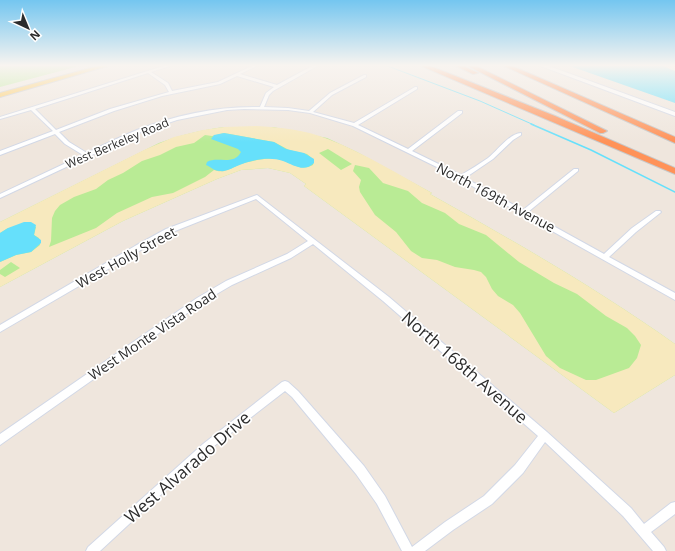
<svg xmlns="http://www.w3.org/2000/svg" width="675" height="551" font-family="'Open Sans',sans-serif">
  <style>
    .green { fill: #b9eb95 }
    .sand { fill: #f7e9be; fill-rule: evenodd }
    .water { fill: #66e0fb }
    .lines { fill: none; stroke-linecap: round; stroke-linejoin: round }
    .stream-far1 { stroke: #66e0fb; stroke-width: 1 }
    .stream { stroke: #66e0fb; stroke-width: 1.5 }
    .street-casing { stroke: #d2d8e6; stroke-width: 2 }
    .secondary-casing { stroke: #d2d8e6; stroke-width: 2 }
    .primary-casing { stroke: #c8c8c8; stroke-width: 2 }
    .highway-casing { stroke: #c8c8c8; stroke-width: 2 }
    .street { fill: #fff; fill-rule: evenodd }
    .secondary { fill: #fff; fill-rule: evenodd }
    .primary { fill: #ffc852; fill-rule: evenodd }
    .highway { fill: #ff9258; fill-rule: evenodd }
    .labels { text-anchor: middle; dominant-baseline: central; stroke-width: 3.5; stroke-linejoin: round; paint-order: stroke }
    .far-street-label { font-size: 12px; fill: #2c2c2c; stroke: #fff }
    .street-label { font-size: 14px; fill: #2c2c2c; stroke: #fff }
    .near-street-label { font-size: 17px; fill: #2c2c2c; stroke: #fff }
  </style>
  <rect width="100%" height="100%" fill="#efe6dd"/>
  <path class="green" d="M 0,65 L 83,65 L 0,87 Z
    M 224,127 L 273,127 L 327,138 L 357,152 L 432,193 L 430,194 C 514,241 598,289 675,344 L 675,375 L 614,413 L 304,186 L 306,184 L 290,173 L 268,168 L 241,170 L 217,179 L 123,221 L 0,287 L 0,222 L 159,143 C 180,135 201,130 224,127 Z"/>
  <path class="sand" d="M 256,126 C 279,127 306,130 328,139 C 364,153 398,174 432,193 L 430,194 C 514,241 598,289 675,344 L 675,375 L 614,413 L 304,186 L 306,184 L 290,173 L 268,168 L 241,170 L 217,179 L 123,221 L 0,287 L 0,274 L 5,277 L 20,268 L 11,262 L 0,270 L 0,262 L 16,255 L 31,252 L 40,245 L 39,238 L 34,235 L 36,227 L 8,228 L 0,233 L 0,222 L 144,150 L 174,137 L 203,130 L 224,127 ZM 224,133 L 274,142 L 289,150 L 307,154 L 314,160 L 313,165 C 300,172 291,162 278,159 C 266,157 252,161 241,164 C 231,168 224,174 214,170 L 205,177 L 173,193 L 152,197 L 117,213 L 96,228 L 49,247 L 51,241 L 52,218 L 55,211 L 60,205 L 74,197 L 96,189 L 108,180 L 123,173 L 142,161 L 160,155 L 176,147 L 194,143 L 205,135 L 212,136 ZM 328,149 L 352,164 L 341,170 L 319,153 ZM 355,165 L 369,168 L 383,183 L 408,191 L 422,203 L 445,213 L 459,224 L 486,235 L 519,262 L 554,283 L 577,294 L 606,316 L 627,328 L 635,336 L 641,345 L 637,358 L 629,368 L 596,380 L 586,380 L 560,368 L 546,356 L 520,313 L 513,305 L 498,296 L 492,289 L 486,277 L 481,272 L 474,270 L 455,267 L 437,260 L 422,258 L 411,251 L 396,232 L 375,215 L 360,192 L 359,187 L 361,180 L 353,171 Z"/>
  <path class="water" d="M 567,65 L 661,65 L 675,71 L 675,103 Z
    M 224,133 L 274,142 L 286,149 L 304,153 L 314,159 L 314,163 C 304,173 294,165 283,161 C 269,156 251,160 237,166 C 232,168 226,172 220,171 C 214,171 211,167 206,165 L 207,162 C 217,156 234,166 241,152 L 238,149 L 211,139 L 214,135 Z
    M 24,222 L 31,222 L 36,225 L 34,235 L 41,240 L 41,243 L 31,252 L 16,255 L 0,262 L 0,233 L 8,228 Z"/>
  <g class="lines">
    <path class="stream-far1" d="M 385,65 L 480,101 L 534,125"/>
    <path class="stream" d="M 531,124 L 591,150 L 675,192"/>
    <defs>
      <path id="street" d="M 167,65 L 173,65 L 151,72 L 168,83 L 172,91 L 218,82 L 254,65 L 259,65 L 240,74 L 277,85 L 314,65 L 319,65 L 273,91 L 269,95 L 264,107 L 288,108 L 309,111 L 330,93 L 364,75 L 366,75 L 366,77 L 332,95 L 313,112 L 354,123 L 415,87 L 417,87 L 417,89 L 358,125 L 408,149 L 458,111 L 462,111 L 462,113 L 412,151 L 461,175 C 470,170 479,164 488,158 C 497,151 510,133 521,133 L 521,135 L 513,140 L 493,159 L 465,178 L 523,210 L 574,169 L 578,169 L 578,171 L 528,212 L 604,254 L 632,228 L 656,211 L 660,211 L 661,212 L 660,213 L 636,232 L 609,257 L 675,293 L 675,300 L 447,172 L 353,126 L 310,113 L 288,110 L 244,109 L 227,110 L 177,120 L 141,132 L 0,198 L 0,194 L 83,155 L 65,144 L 55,134 L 0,155 L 0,151 L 53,131 L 31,110 L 0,119 L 0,117 ZM 148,73 L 165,85 L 169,92 L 110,109 L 56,130 L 35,109 ZM 237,76 L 274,87 L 266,93 L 260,107 C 219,106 175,115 137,130 C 120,137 103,145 87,153 L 69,142 L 59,132 L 114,111 L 162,96 L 220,84 Z
        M 257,195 L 389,297 L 547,432 L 631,508 L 644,524 L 671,503 L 675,502 L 675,514 L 651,532 L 664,547 L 666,551 L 653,551 L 623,516 L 545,442 L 523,473 L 492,504 L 453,530 L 425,551 L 402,551 L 377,504 L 356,474 L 292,397 L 285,391 L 209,450 L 100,551 L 86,551 L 88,547 L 203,444 L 282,382 L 285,381 L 288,382 L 298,391 L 364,466 L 385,496 L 412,547 L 445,522 L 484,496 L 515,465 L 538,436 L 383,301 L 313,244 L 291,258 L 232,285 L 203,302 L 0,445 L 0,434 L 197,298 L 226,281 L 287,254 L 308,241 L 256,199 L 170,233 L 0,332 L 0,325 L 135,246 L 166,229 Z"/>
      <path id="secondary" d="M 538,65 L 546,65 L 675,112 L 675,116 Z"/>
      <path id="primary" d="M 101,65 L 111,65 L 0,97 L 0,93 Z"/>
      <path id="highway" d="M 419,65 L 428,65 L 555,116 L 675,168 L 675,174 Z
        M 454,65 L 462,65 L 478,73 L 473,74 Z
        M 466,65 L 474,65 L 607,131 L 603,133 L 600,133 Z
        M 502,65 L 510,65 L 675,137 L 675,143 Z"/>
    </defs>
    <use href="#street" class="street-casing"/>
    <use href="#secondary" class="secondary-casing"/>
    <use href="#primary" class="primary-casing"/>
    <use href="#highway" class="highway-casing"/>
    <use href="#street" class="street"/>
    <use href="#secondary" class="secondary"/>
    <use href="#primary" class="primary"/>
    <use href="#highway" class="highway"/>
  </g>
  <linearGradient id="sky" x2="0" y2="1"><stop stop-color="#74c6f0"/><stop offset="0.46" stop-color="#f8f4f0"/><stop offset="1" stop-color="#f8f4f0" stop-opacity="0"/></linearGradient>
  <rect width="675" height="142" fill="url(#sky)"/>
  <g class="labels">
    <g class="far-street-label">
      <text transform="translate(117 143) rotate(-23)">West Berkeley Road</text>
    </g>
    <g class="street-label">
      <text transform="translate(496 197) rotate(28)">North 169th Avenue</text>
      <text transform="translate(126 257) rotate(-29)">West Holly Street</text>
      <text transform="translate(152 334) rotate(-34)">West Monte Vista Road</text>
    </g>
    <g class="near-street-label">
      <text transform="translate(465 367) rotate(41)">North 168th Avenue</text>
      <text transform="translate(187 467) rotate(-41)">West Alvarado Drive</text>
    </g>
  </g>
  <g transform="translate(28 28) rotate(136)" stroke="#ffffff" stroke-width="3" paint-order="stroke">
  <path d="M0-3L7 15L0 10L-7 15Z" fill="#2c2c2c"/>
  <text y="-6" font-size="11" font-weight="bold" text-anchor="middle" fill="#2c2c2c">N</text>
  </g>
</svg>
